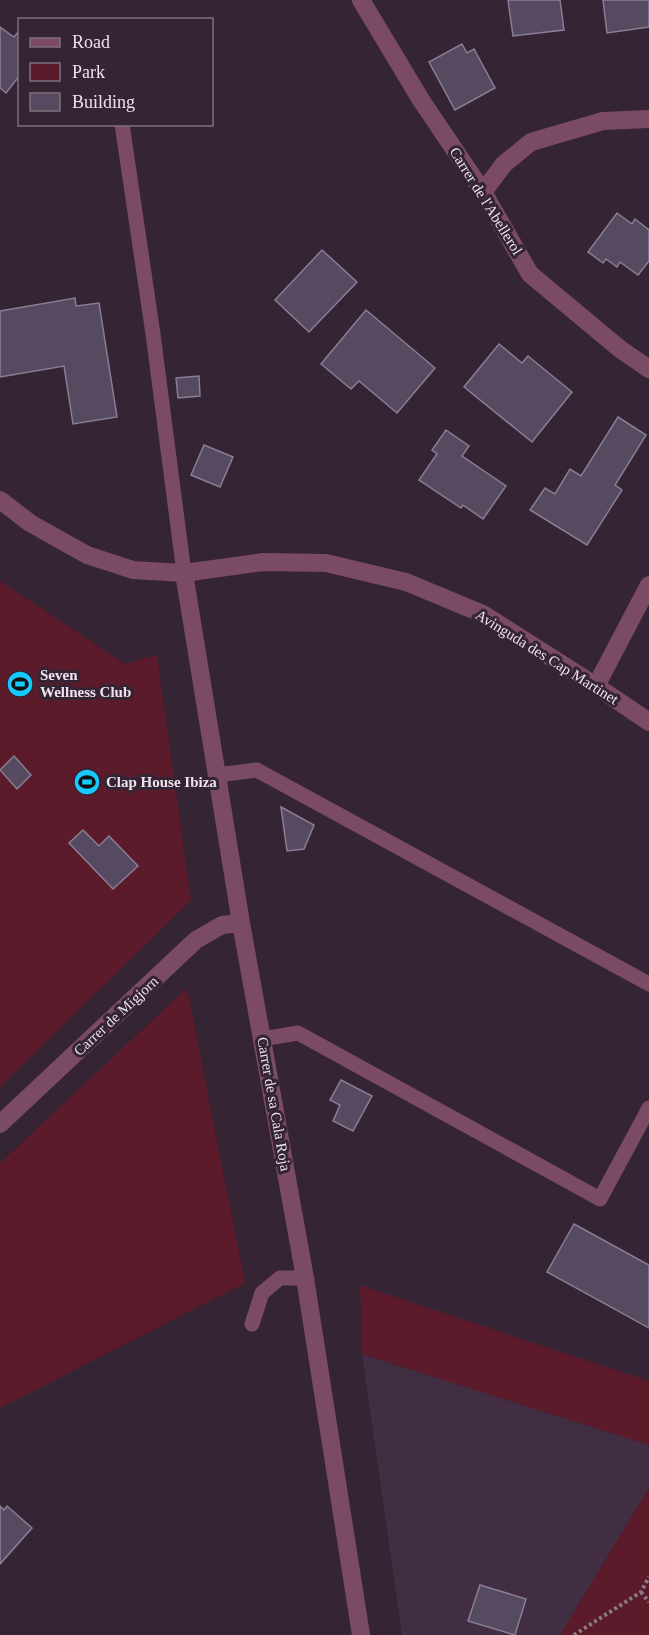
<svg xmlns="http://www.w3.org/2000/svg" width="649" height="1635" font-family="Georgia,serif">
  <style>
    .built { fill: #422e42 }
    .green { fill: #5b1b2a }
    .building { fill: #554a5f; stroke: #8a7e95; stroke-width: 1.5 }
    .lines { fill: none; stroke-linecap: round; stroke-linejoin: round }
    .path { stroke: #897b88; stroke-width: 4; stroke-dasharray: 3 3; stroke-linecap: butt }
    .service { stroke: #7a4b62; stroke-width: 15 }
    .minor { stroke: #7a4b62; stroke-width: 18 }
    .tertiary { stroke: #7a4b62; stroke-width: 18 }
    .labels { text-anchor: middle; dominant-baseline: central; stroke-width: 6; stroke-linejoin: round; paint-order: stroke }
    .street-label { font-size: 15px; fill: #eee3ed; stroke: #352434 }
    .poi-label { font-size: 15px; font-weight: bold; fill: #eee3ed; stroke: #352434; text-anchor: start }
  </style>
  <rect width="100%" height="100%" fill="#352434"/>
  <path class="built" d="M 362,1354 L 649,1445 L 649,1488 L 560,1635 L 402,1635 Z"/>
  <path class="green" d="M 0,581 L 125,664 L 157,655 L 191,900 L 0,1087 Z
    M 187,988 L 245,1283 L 0,1408 L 0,1163 Z
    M 360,1285 L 649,1381 L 649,1445 L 362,1354 Z
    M 649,1488 L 649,1635 L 560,1635 Z"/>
  <path class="building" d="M 508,0 L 560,0 L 564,30 L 513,36 Z
    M 603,0 L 649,0 L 649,27 L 607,33 Z
    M 0,27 L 14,37 L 20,30 L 20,75 L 6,93 L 0,88 Z
    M 462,44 L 467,53 L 474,49 L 495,88 L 455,110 L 429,62 Z
    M 617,213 L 632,224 L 635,219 L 649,230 L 649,261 L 638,275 L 620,262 L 617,267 L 606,259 L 603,263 L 588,252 Z
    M 322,250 L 357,282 L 309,332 L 275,300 Z
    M 75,298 L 76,306 L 99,303 L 117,417 L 73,424 L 64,366 L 0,377 L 0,311 Z
    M 366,310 L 435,368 L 397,413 L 359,381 L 351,389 L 321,364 Z
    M 499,344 L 522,363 L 528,356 L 572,392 L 532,442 L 464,387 Z
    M 199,376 L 200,396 L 178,398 L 176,378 Z
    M 618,417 L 646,435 L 615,485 L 622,490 L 587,545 L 530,510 L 545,488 L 555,494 L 570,469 L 581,476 Z
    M 446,430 L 469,446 L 462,456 L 506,486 L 483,519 L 463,505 L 461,508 L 419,480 L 437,454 L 432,450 Z
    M 204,445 L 233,457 L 220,487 L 191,475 Z
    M 14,756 L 31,775 L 17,789 L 0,770 Z
    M 281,807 L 314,825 L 304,849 L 287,851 Z
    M 83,830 L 99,846 L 109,836 L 138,866 L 113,889 L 69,843 Z
    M 341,1080 L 372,1096 L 353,1131 L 333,1121 L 340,1105 L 330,1100 Z
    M 574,1224 L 649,1265 L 649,1328 L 547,1272 Z
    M 0,1506 L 4,1510 L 7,1506 L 32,1528 L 0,1564 Z
    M 480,1585 L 526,1599 L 515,1635 L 468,1621 Z"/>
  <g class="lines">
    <path class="path" d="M 641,1592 L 649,1602
      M 574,1635 L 641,1592 L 649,1577"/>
    <path class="service" d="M 122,124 L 153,334 L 184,573
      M 217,775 L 257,770 L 649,984
      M 262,1039 L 298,1033 L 600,1199 L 649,1108
      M 252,1324 L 262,1293 L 280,1278 L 305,1278"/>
    <path class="minor" d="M 361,0 L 421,100 L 483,192 L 530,274 L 620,349 L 649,369
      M 483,192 L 504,164 L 531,142 L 603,121 L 649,119
      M 184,573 L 241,923 L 305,1278 L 361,1635
      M 596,686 L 649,585
      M 0,1124 L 196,940 L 222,925 L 241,923"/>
    <path class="tertiary" d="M 0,500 L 30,523 L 87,555 L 133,570 L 184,573 L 263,562 L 326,563 L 406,582 L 483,614 L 596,686 L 649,722"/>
  </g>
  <defs>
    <symbol id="stadium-disc" viewBox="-11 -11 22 22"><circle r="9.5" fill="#17cafb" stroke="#352434"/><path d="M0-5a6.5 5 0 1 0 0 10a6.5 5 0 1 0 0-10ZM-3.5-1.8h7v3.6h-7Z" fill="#111"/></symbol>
  </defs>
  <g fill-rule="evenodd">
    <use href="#stadium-disc" x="5" y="669" width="30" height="30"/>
    <use href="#stadium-disc" x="72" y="767" width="30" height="30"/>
  </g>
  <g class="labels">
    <g class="street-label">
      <text transform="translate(486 201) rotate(58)">Carrer de l'Abellerol</text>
      <text transform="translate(547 657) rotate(32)">Avinguda des Cap Martinet</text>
      <text transform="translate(116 1016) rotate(-43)">Carrer de Migjorn</text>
      <text transform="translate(274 1104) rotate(80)">Carrer de sa Cala Roja</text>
    </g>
    <g class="poi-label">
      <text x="40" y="675">Seven<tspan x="40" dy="17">Wellness Club</tspan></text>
      <text x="106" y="782">Clap House Ibiza</text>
    </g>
  </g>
  <rect x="18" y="18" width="195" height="108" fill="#352434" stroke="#7f707e" stroke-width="1.5"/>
  <rect x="30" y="38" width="30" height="9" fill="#7a4b62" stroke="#7f707e" stroke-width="1.5"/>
  <text x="72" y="48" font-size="18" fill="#eee3ed">Road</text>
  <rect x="30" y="63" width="30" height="18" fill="#5b1b2a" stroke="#7f707e" stroke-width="1.5"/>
  <text x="72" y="78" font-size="18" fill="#eee3ed">Park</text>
  <rect x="30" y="93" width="30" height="18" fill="#554a5f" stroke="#7f707e" stroke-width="1.5"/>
  <text x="72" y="108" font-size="18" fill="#eee3ed">Building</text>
</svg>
